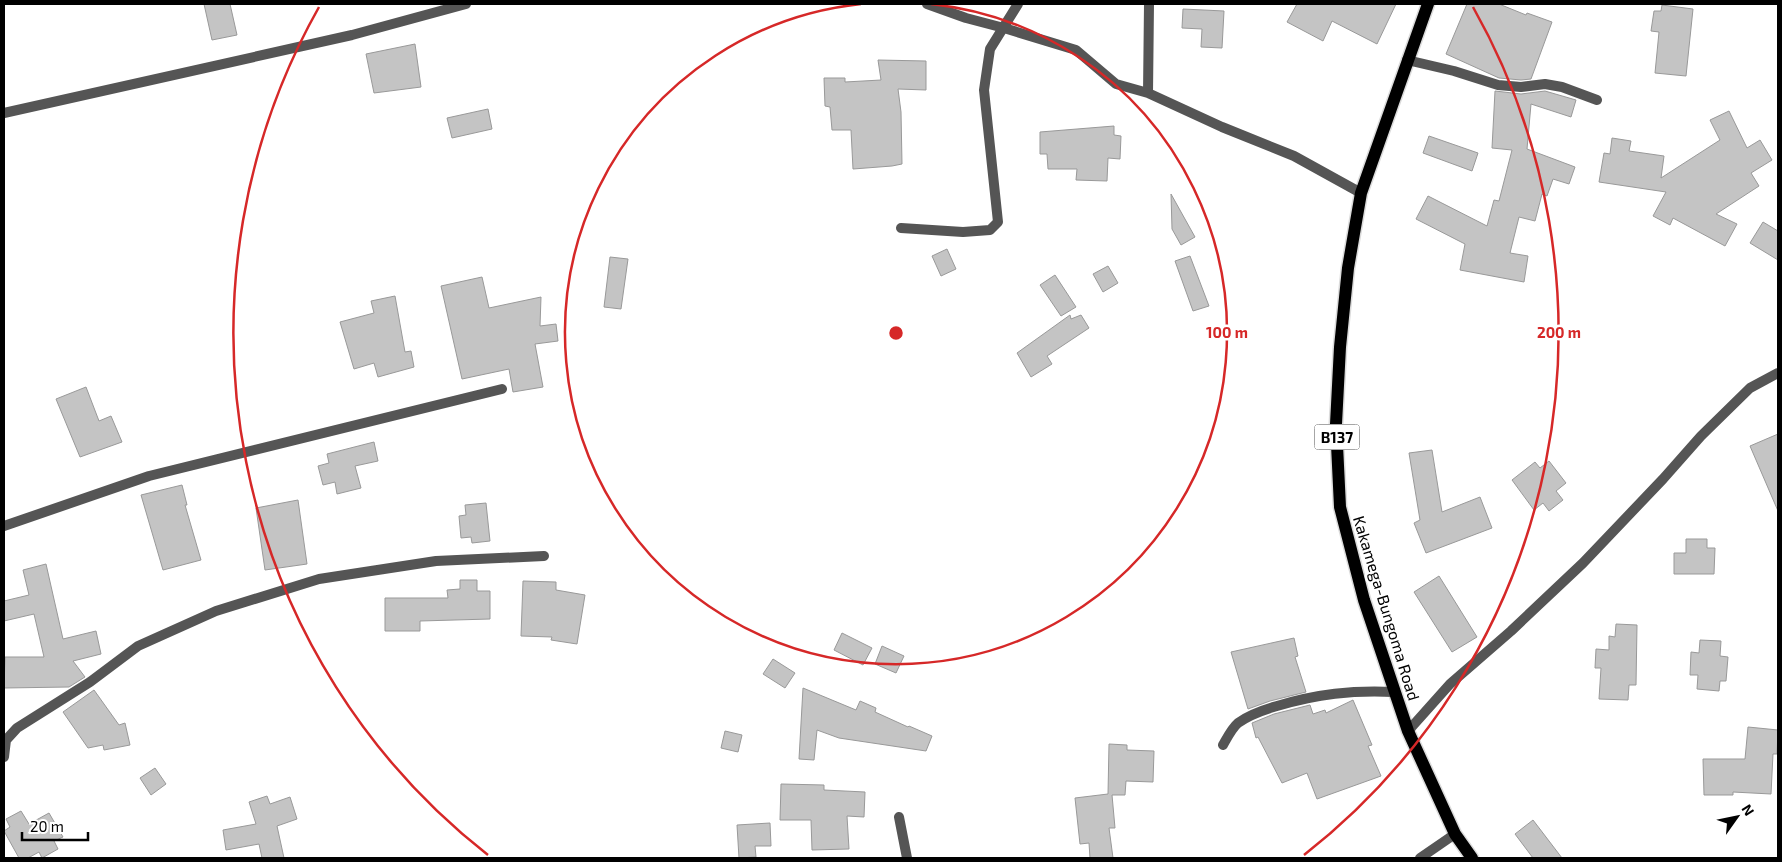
<svg xmlns="http://www.w3.org/2000/svg" width="1782" height="862" font-family="'Exo 2',sans-serif">
  <style>
    .building { fill: #c4c4c4; stroke: #999 }
    .lines { fill: none; stroke-linecap: round; stroke-linejoin: round }
    .primary-casing { stroke: #dbdbdb; stroke-width: 15 }
    .service { stroke: #555; stroke-width: 10 }
    .minor { stroke: #555; stroke-width: 10 }
    .primary { stroke: #000; stroke-width: 12 }
    .ring { fill: none; stroke: #d62828; stroke-width: 2.5 }
    .labels { text-anchor: middle; dominant-baseline: central; stroke-width: 5; stroke-linejoin: round; paint-order: stroke }
    .shield { fill: #fff; stroke: #4c4c4c; stroke-width: 1 }
    .shield-label { font-size: 15px; font-weight: bold; fill: #000 }
    .street-label { font-size: 16px; fill: #000; stroke: #fff }
    .centre { fill: #d62828; stroke: #fff; stroke-width: 2.5 }
    .ring-label { font-size: 15px; text-anchor: middle; font-weight: bold; fill: #d62828; stroke: #fff; stroke-width: 5; stroke-linejoin: round; paint-order: stroke }
  </style>
  <rect width="100%" height="100%" fill="#fff"/>
  <path class="building" d="M 204,4 L 230,4 L 237,35 L 212,40 Z
    M 1297,4 L 1396,4 L 1377,44 L 1332,21 L 1323,41 L 1287,22 Z
    M 1467,4 L 1499,4 L 1526,15 L 1527,13 L 1552,22 L 1531,79 L 1521,80 L 1499,78 L 1446,54 Z
    M 1662,5 L 1693,9 L 1686,76 L 1655,73 L 1659,32 L 1651,31 L 1654,11 L 1661,11 Z
    M 1183,9 L 1224,11 L 1222,48 L 1201,47 L 1202,29 L 1182,28 Z
    M 415,44 L 421,87 L 374,93 L 366,54 Z
    M 878,60 L 926,61 L 926,90 L 898,89 L 901,112 L 902,164 L 892,166 L 853,169 L 851,130 L 832,130 L 830,107 L 825,106 L 824,78 L 845,78 L 845,82 L 881,80 Z
    M 1495,91 L 1521,94 L 1545,91 L 1576,100 L 1571,117 L 1531,104 L 1527,149 L 1575,167 L 1569,184 L 1553,179 L 1547,196 L 1542,194 L 1535,221 L 1519,217 L 1510,253 L 1528,256 L 1524,282 L 1460,270 L 1465,244 L 1416,219 L 1428,196 L 1487,226 L 1494,200 L 1499,201 L 1512,150 L 1492,148 Z
    M 488,109 L 492,129 L 452,138 L 447,118 Z
    M 1729,111 L 1747,148 L 1760,140 L 1772,160 L 1751,173 L 1759,186 L 1716,214 L 1737,224 L 1725,246 L 1673,218 L 1670,225 L 1653,216 L 1666,192 L 1599,182 L 1604,153 L 1610,154 L 1612,138 L 1631,141 L 1629,151 L 1664,156 L 1661,178 L 1720,140 L 1710,120 Z
    M 1114,126 L 1114,135 L 1121,136 L 1120,159 L 1108,158 L 1107,181 L 1076,180 L 1077,169 L 1048,169 L 1047,154 L 1040,154 L 1040,132 Z
    M 1429,136 L 1478,153 L 1472,171 L 1423,153 Z
    M 1171,194 L 1195,237 L 1181,245 L 1172,229 Z
    M 1763,222 L 1778,231 L 1778,260 L 1750,243 Z
    M 947,249 L 956,269 L 941,276 L 932,256 Z
    M 1190,256 L 1209,306 L 1193,311 L 1175,261 Z
    M 610,257 L 628,259 L 621,309 L 604,307 Z
    M 1108,266 L 1118,283 L 1103,292 L 1093,274 Z
    M 1055,275 L 1076,307 L 1061,316 L 1040,285 Z
    M 482,277 L 489,308 L 541,297 L 540,326 L 556,324 L 558,341 L 535,344 L 543,387 L 513,392 L 509,369 L 462,379 L 441,286 Z
    M 395,296 L 405,352 L 411,351 L 414,367 L 378,377 L 374,363 L 354,369 L 340,322 L 374,313 L 371,301 Z
    M 1070,315 L 1071,319 L 1081,315 L 1089,328 L 1047,356 L 1052,364 L 1031,377 L 1017,353 Z
    M 86,387 L 99,421 L 111,416 L 122,442 L 80,457 L 56,399 Z
    M 1778,434 L 1778,511 L 1750,446 Z
    M 374,442 L 378,461 L 355,466 L 361,488 L 337,494 L 335,482 L 323,485 L 318,466 L 329,463 L 327,454 Z
    M 1432,450 L 1442,512 L 1480,497 L 1492,528 L 1426,553 L 1414,523 L 1420,520 L 1409,453 Z
    M 1549,461 L 1566,483 L 1556,491 L 1563,500 L 1549,511 L 1543,503 L 1534,510 L 1512,480 L 1535,462 L 1540,468 Z
    M 182,485 L 187,505 L 185,505 L 201,560 L 163,570 L 141,495 Z
    M 298,500 L 307,564 L 265,570 L 256,508 Z
    M 486,503 L 490,541 L 472,543 L 471,537 L 461,538 L 459,516 L 466,515 L 465,505 Z
    M 1686,539 L 1707,539 L 1707,548 L 1715,548 L 1714,574 L 1674,574 L 1674,553 L 1686,553 Z
    M 46,564 L 63,639 L 96,631 L 101,654 L 73,661 L 85,677 L 69,687 L 4,688 L 5,657 L 44,657 L 34,614 L 4,621 L 4,601 L 29,595 L 23,570 Z
    M 1439,576 L 1477,637 L 1452,652 L 1414,592 Z
    M 460,580 L 477,580 L 477,591 L 490,591 L 490,619 L 420,621 L 420,631 L 385,631 L 385,598 L 448,598 L 447,590 L 460,589 Z
    M 523,581 L 556,582 L 556,590 L 585,595 L 577,644 L 551,640 L 552,637 L 521,636 Z
    M 1616,624 L 1637,625 L 1636,685 L 1629,685 L 1628,700 L 1599,699 L 1601,668 L 1595,668 L 1596,649 L 1609,650 L 1609,636 L 1615,637 Z
    M 842,633 L 872,648 L 863,665 L 834,650 Z
    M 1294,638 L 1298,656 L 1295,657 L 1306,692 L 1270,701 L 1248,709 L 1231,652 Z
    M 1700,640 L 1721,641 L 1720,656 L 1728,657 L 1726,681 L 1720,681 L 1719,691 L 1697,689 L 1698,675 L 1690,675 L 1691,652 L 1699,653 Z
    M 882,646 L 904,656 L 896,673 L 875,664 Z
    M 773,659 L 795,673 L 785,688 L 763,674 Z
    M 803,688 L 856,710 L 860,701 L 876,708 L 875,712 L 908,727 L 909,726 L 932,736 L 926,751 L 839,738 L 817,730 L 814,760 L 799,759 Z
    M 94,690 L 119,725 L 125,723 L 130,745 L 104,750 L 103,745 L 88,748 L 63,712 Z
    M 1353,700 L 1372,745 L 1368,746 L 1381,776 L 1317,799 L 1307,773 L 1282,783 L 1258,737 L 1256,738 L 1252,723 L 1274,714 L 1310,705 L 1313,714 L 1325,710 L 1326,713 Z
    M 1748,727 L 1778,730 L 1777,754 L 1773,754 L 1771,794 L 1733,792 L 1733,795 L 1704,795 L 1703,759 L 1745,759 Z
    M 725,731 L 742,735 L 738,752 L 721,748 Z
    M 1109,744 L 1127,745 L 1127,750 L 1154,751 L 1153,782 L 1126,781 L 1125,795 L 1112,795 L 1115,828 L 1109,828 L 1113,858 L 1090,858 L 1089,843 L 1080,844 L 1075,798 L 1108,794 Z
    M 155,768 L 166,784 L 151,795 L 140,778 Z
    M 781,784 L 824,785 L 824,790 L 865,792 L 864,817 L 847,816 L 849,849 L 812,850 L 811,820 L 780,820 Z
    M 267,796 L 270,804 L 290,797 L 297,819 L 277,826 L 284,858 L 262,858 L 259,844 L 226,850 L 223,830 L 256,824 L 249,802 Z
    M 21,811 L 29,824 L 49,813 L 63,837 L 54,841 L 58,849 L 42,858 L 39,852 L 28,858 L 19,858 L 4,831 L 10,827 L 6,819 Z
    M 1533,820 L 1562,858 L 1533,858 L 1515,834 Z
    M 770,823 L 771,846 L 755,846 L 756,857 L 739,858 L 737,825 Z"/>
  <g class="lines">
    <defs>
      <path id="primary" d="M 1428,4 L 1361,193 L 1348,268 L 1340,347 L 1336,424 L 1340,507 L 1364,600 L 1408,731 L 1455,834 L 1472,858"/>
    </defs>
    <use href="#primary" class="primary-casing"/>
    <path class="service" d="M 1407,60 L 1454,71 L 1498,85 L 1521,87 L 1545,84 L 1562,87 L 1597,100
      M 4,113 L 352,35 L 466,4
      M 901,228 L 963,232 L 990,230 L 998,222 L 984,90 L 990,49 L 1018,4
      M 1223,745 C 1227,738 1232,728 1238,723 C 1249,715 1263,710 1277,706 C 1317,694 1352,690 1394,692"/>
    <path class="minor" d="M 927,4 L 966,18 L 1004,28 L 1076,50 L 1116,84 L 1148,93 L 1222,127 L 1294,156 L 1361,193
      M 1148,93 L 1149,4
      M 4,526 L 149,476 L 502,389
      M 1408,731 L 1450,684 L 1511,631 L 1583,563 L 1663,479 L 1701,436 L 1750,388 L 1778,373
      M 4,757 L 6,740 L 17,728 L 90,682 L 138,646 L 216,611 L 319,579 L 436,561 L 544,556
      M 899,817 L 907,858
      M 1420,858 L 1455,834"/>
    <use href="#primary" class="primary"/>
  </g>
  <g class="ring">
    <path d="M931 4A331 331 0 1 1 861 4"/>
    <path d="M488 855A663 663 0 0 1 319 7M1473 7A663 663 0 0 1 1304 855"/>
  </g>
  <g class="labels">
    <rect class="shield" x="1314.5" y="424.5" width="45" height="25" rx="4"/>
    <g class="shield-label">
      <text x="1337" y="437">B137</text>
    </g>
    <g class="street-label">
      <text transform="translate(1387 608) rotate(73)">Kakamega-Bungoma Road</text>
    </g>
  </g>
  <circle cx="896" cy="333" r="8" class="centre"/>
  <g class="ring-label">
    <text x="1227" y="338">100 m</text>
    <text x="1559" y="338">200 m</text>
  </g>
  <rect width="1782" height="862" fill="none" stroke="#000000" stroke-width="10"/>
  <g transform="translate(1737 817) rotate(57)" stroke="#ffffff" stroke-width="4" paint-order="stroke">
  <path d="M0-4L9 19L0 12L-9 19Z" fill="#000000"/>
  <text y="-8" font-size="14" font-weight="bold" text-anchor="middle" fill="#000000">N</text>
  </g>
  <path d="M22 832v8h66v-8" fill="none" stroke="#000000" stroke-width="2.5"/>
  <text x="30" y="832" font-size="15" fill="#000000" stroke="#ffffff" stroke-width="4" paint-order="stroke">20 m</text>
</svg>
